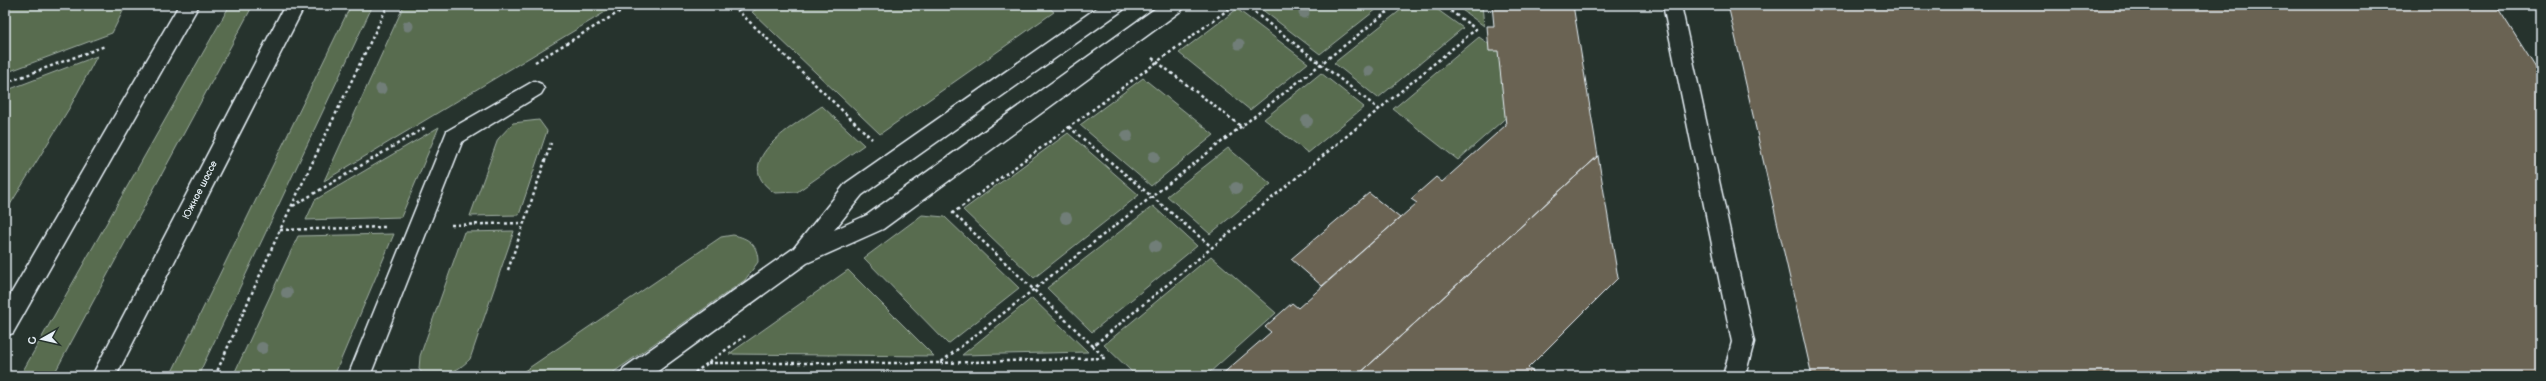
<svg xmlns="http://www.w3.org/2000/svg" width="2546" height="381" font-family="'Balsamiq Sans',sans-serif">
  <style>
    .green { fill: #586c50; stroke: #a0aea4 }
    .building { fill: #6a6452; stroke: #e8f1f8 }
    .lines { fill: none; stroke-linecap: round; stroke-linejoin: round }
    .service-casing { stroke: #e8f1f8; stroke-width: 3 }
    .minor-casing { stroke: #e8f1f8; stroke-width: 3 }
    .secondary-casing { stroke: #e8f1f8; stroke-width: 3 }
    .path { stroke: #e8f1f8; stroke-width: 2.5; stroke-dasharray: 3 3; stroke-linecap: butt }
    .service { fill: #26332d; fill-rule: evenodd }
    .minor { fill: #26332d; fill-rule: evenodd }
    .secondary { fill: #26332d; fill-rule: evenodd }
    .tree { fill: #717e78 }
    .labels { text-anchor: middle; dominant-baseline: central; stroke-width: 4; stroke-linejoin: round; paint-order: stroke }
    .street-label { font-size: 10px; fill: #e8f1f8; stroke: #26332d }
  </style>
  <rect width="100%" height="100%" fill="#26332d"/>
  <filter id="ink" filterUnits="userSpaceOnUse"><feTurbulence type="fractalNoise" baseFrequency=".025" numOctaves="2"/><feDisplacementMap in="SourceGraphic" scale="8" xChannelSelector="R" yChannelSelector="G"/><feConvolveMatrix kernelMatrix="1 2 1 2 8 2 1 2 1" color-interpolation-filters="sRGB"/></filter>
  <g filter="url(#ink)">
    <path class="green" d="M 5,5 L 126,5 L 112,33 L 5,73 Z
      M 230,5 L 253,5 L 53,376 L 20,376 Z
      M 351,5 L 373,5 L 198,376 L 170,376 Z
      M 404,5 L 617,5 L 324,181 Z
      M 763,5 L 1046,5 L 1054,12 L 880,134 L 752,12 Z
      M 1256,5 L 1382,5 L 1320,54 Z
      M 1407,5 L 1431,5 L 1463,28 L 1378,98 L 1334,63 Z
      M 1455,5 L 1482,5 L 1484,26 Z
      M 1237,9 L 1308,63 L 1250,110 L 1179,53 Z
      M 1479,37 L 1507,57 L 1510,114 L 1458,160 L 1393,109 Z
      M 97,56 L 70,107 L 5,213 L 5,91 Z
      M 1321,73 L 1364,107 L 1308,153 L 1264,119 Z
      M 1143,78 L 1214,135 L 1151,186 L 1080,125 Z
      M 822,106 L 864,145 L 797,192 L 775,193 C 726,161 798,123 822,106 Z
      M 539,120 L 547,131 L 519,215 L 470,216 L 498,139 L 513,123 Z
      M 439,127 L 401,217 L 306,220 L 315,200 Z
      M 1068,133 L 1139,195 L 1034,278 L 963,210 Z
      M 1228,148 L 1271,184 L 1210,234 L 1167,196 Z
      M 1153,206 L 1197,246 L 1092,332 L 1047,288 Z
      M 922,215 L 945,217 L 1019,288 L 948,344 L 864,258 Z
      M 514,231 L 470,359 C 456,373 445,376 424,376 L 419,369 L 420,356 L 464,232 Z
      M 394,234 L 334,376 L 233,376 L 298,236 Z
      M 733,235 C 749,238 758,245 758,262 L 745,280 L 608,376 L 517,376 L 721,237 Z
      M 1211,256 L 1276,313 L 1209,373 L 1132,372 L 1104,345 Z
      M 848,270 L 934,356 L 729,354 Z
      M 1032,298 L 1088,352 L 962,355 Z"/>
    <path class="building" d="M 1492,5 L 1573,5 L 1598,156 L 1357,376 L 1220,376 L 1271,332 L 1265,327 L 1292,303 L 1298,308 L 1417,203 L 1411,199 L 1436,177 L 1442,182 L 1506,125 L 1498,51 L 1489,51 L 1487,26 L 1494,26 Z
      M 1728,5 L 2496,5 L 2541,76 L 2541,376 L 1812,376 Z
      M 1598,156 L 1618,278 L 1528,368 L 1538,376 L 1357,376 Z
      M 1369,193 L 1400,218 L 1322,286 L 1291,259 Z"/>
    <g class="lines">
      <defs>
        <path id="service" d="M 1663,5 L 1681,5 L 1754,342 L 1745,376 L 1723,376 L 1732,342 Z
          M 534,81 L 541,84 L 544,89 L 541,94 L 462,142 L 370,376 L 348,376 L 447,131 Z"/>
        <path id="minor" d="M 1101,5 L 1126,5 L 1123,10 L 862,195 L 834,230 L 867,215 L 1160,5 L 1185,5 L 1182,10 L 883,229 L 807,263 L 651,376 L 620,376 L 624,368 L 794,248 L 846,183 Z"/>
        <path id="secondary" d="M 179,5 L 199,5 L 13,333 L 5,336 L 5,304 Z
          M 285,5 L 305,5 L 116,376 L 92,376 Z"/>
      </defs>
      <use href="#service" class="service-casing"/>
      <use href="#minor" class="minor-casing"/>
      <use href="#secondary" class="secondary-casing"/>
      <path class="path" d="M 732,5 L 872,139
        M 1234,5 L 953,213 L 1093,346 L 1476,29 L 1442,5
        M 1245,5 L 1380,110
        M 738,10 L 747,5
        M 1152,58 L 1243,128
        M 535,62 L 631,5
        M 5,83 L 105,46
        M 1069,127 L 1213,248
        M 293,206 L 426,127
        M 451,225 L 524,223
        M 280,230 L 386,227
        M 508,270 L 551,143
        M 708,363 L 940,363 L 1396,5
        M 940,363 L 1105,358 L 1093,346
        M 215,376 L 280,230 L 388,5
        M 690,376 L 745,336"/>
      <use href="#service" class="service"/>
      <use href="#minor" class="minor"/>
      <use href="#secondary" class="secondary"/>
    </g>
    <g class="tree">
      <circle cx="1304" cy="13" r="5.5"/>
      <circle cx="408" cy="26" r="5.5"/>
      <circle cx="1239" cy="44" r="5.5"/>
      <circle cx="1369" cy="71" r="5.5"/>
      <circle cx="381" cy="89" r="5.5"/>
      <circle cx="1307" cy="121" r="6"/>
      <circle cx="1127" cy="136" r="6"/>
      <circle cx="1154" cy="157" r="6"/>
      <circle cx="1236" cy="188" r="6"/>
      <circle cx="1066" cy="218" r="6"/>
      <circle cx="1155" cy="246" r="6"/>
      <circle cx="287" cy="293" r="6"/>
      <circle cx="262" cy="348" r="6"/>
    </g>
  </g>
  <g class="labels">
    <g class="street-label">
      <text transform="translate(200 190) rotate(-63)">Южное шоссе</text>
    </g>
  </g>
  <rect width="2546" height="381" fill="none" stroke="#26332d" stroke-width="20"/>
  <rect x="10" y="10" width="2526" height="361" fill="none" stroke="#e8f1f8" stroke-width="1.5" filter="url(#ink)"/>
  <g transform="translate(42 339) rotate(262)" stroke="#26332d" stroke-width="3" paint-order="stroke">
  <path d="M0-3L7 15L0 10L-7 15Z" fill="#e8f1f8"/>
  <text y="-6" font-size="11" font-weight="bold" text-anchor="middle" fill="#e8f1f8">С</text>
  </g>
</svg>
